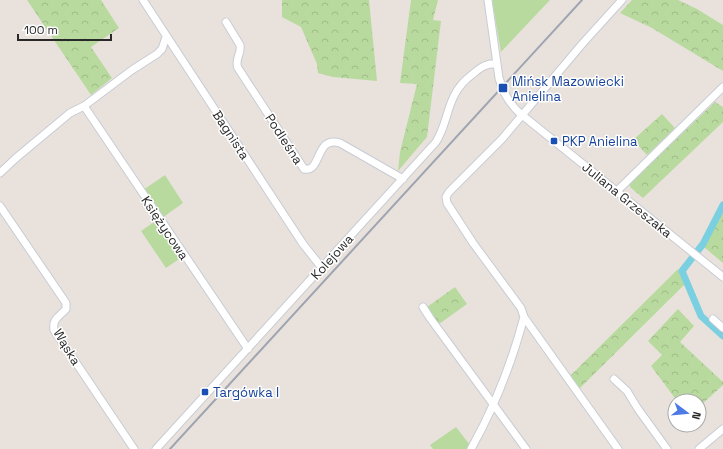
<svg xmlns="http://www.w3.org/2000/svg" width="723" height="449" font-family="'Space Grotesk',sans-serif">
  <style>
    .grass { fill: #b9da9e }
    .forest { fill: url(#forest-crowns) }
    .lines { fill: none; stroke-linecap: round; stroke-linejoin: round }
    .canal { stroke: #7ad0e0; stroke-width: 7 }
    .minor-casing { stroke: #c7ccd5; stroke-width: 9 }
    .minor { stroke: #fff; stroke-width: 7 }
    .rail { stroke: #9fa4b1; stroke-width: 2 }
    .transit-dot { fill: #1a4fb4; stroke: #fff; stroke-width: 1.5 }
    .labels { text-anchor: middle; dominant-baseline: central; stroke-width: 3; stroke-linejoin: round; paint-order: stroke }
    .transit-label { font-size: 13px; fill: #164399; stroke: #fff; text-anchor: start }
    .street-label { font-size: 13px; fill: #292929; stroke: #fff }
  </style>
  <defs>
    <pattern id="forest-crowns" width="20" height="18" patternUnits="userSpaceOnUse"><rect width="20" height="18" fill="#b9da9e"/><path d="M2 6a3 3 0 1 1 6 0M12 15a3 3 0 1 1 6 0" fill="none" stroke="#9fbb88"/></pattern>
  </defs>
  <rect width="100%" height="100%" fill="#e9e2dc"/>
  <path class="grass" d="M 492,0 L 550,0 L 501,52 Z
    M 165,175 L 183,203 L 162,218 L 143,190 Z
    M 157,220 L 182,257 L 166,268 L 141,231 Z
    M 456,427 L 470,445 L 468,449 L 433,449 L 430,445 Z"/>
  <path class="forest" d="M 27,0 L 101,0 L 119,28 L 91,47 L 112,78 L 91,95 Z
    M 282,0 L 369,0 L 377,81 L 333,77 L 318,73 L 317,64 L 301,27 L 282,17 Z
    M 411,0 L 438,0 L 433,20 L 441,21 L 427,137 L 398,171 L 400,152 L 417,84 L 400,83 Z
    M 632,0 L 678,0 L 697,9 L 723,25 L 723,71 L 652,28 L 620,13 Z
    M 715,102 L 723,107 L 723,122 L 643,198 L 630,187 L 630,183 Z
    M 662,114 L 675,128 L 647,155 L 633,140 Z
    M 723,211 L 723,263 L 704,247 Z
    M 678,269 L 685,284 L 578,390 L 570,376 Z
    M 455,287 L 467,304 L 439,324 L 427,307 Z
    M 678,309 L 694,326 L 680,342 L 723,382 L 723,385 L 699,407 L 699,401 L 677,401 L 651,366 L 662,355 L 648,341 Z"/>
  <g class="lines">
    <path class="canal" d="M 723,205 L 703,244 L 682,271 L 701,316 L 723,336"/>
    <defs>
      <path id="minor" d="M 143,0 L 303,244 L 322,268
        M 488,0 L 499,78 C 503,93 510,105 522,115 L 723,277
        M 226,22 L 240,45 C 242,54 234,59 238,68 L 304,169 C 322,173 315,135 340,143 L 403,179
        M 84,106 L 248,349
        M 0,173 L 16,158 L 70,113 L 84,106 L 132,70 L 157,54 L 162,49 L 166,37
        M 616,192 L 723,87
        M 0,206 L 66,303 L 66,309 C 59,317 52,319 54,330 L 134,449
        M 423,307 L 430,318 L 526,449
        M 713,319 L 723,328
        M 614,379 L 627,391 L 638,409 L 667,449
        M 156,449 L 436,142 C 446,126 446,112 454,96 C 458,87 466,79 474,73 C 481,67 487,63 497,64
        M 471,449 C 494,408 512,362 524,317
        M 618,449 L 524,317 L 521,308 L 473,243 L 447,203 L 446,197 L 449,192 L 502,139 L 583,43 L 622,0
        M 699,449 L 723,429"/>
    </defs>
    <use href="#minor" class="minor-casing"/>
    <use href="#minor" class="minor"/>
    <path class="rail" d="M 170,449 L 582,0"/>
  </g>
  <g class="transit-dot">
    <rect x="498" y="83" width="10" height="10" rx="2"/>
    <rect x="550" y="137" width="8" height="8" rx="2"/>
    <rect x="201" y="388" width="8" height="8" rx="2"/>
  </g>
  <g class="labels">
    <g class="transit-label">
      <text x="512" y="81">Mińsk Mazowiecki<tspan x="512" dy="15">Anielina</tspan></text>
      <text x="562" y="141">PKP Anielina</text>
      <text x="213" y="392">Targówka I</text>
    </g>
    <g class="street-label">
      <text transform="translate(231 135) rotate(57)">Bagnista</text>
      <text transform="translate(284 139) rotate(57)">Podleśna</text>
      <text transform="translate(627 200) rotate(39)">Juliana Grzeszaka</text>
      <text transform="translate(165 228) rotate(56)">Księżycowa</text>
      <text transform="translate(332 257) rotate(-48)">Kolejowa</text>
      <text transform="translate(67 347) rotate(59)">Wąska</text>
    </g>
  </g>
  <g transform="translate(687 413) rotate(106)"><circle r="19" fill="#ffffff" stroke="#a9a9a9"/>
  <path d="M0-3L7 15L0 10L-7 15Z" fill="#4e7ae5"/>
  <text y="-6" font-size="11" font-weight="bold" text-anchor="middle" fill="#292929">N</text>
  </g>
  <path d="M18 34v6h93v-6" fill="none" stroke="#292929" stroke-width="2"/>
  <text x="24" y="34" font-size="12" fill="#292929" stroke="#ffffff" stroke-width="3" paint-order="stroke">100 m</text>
</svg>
